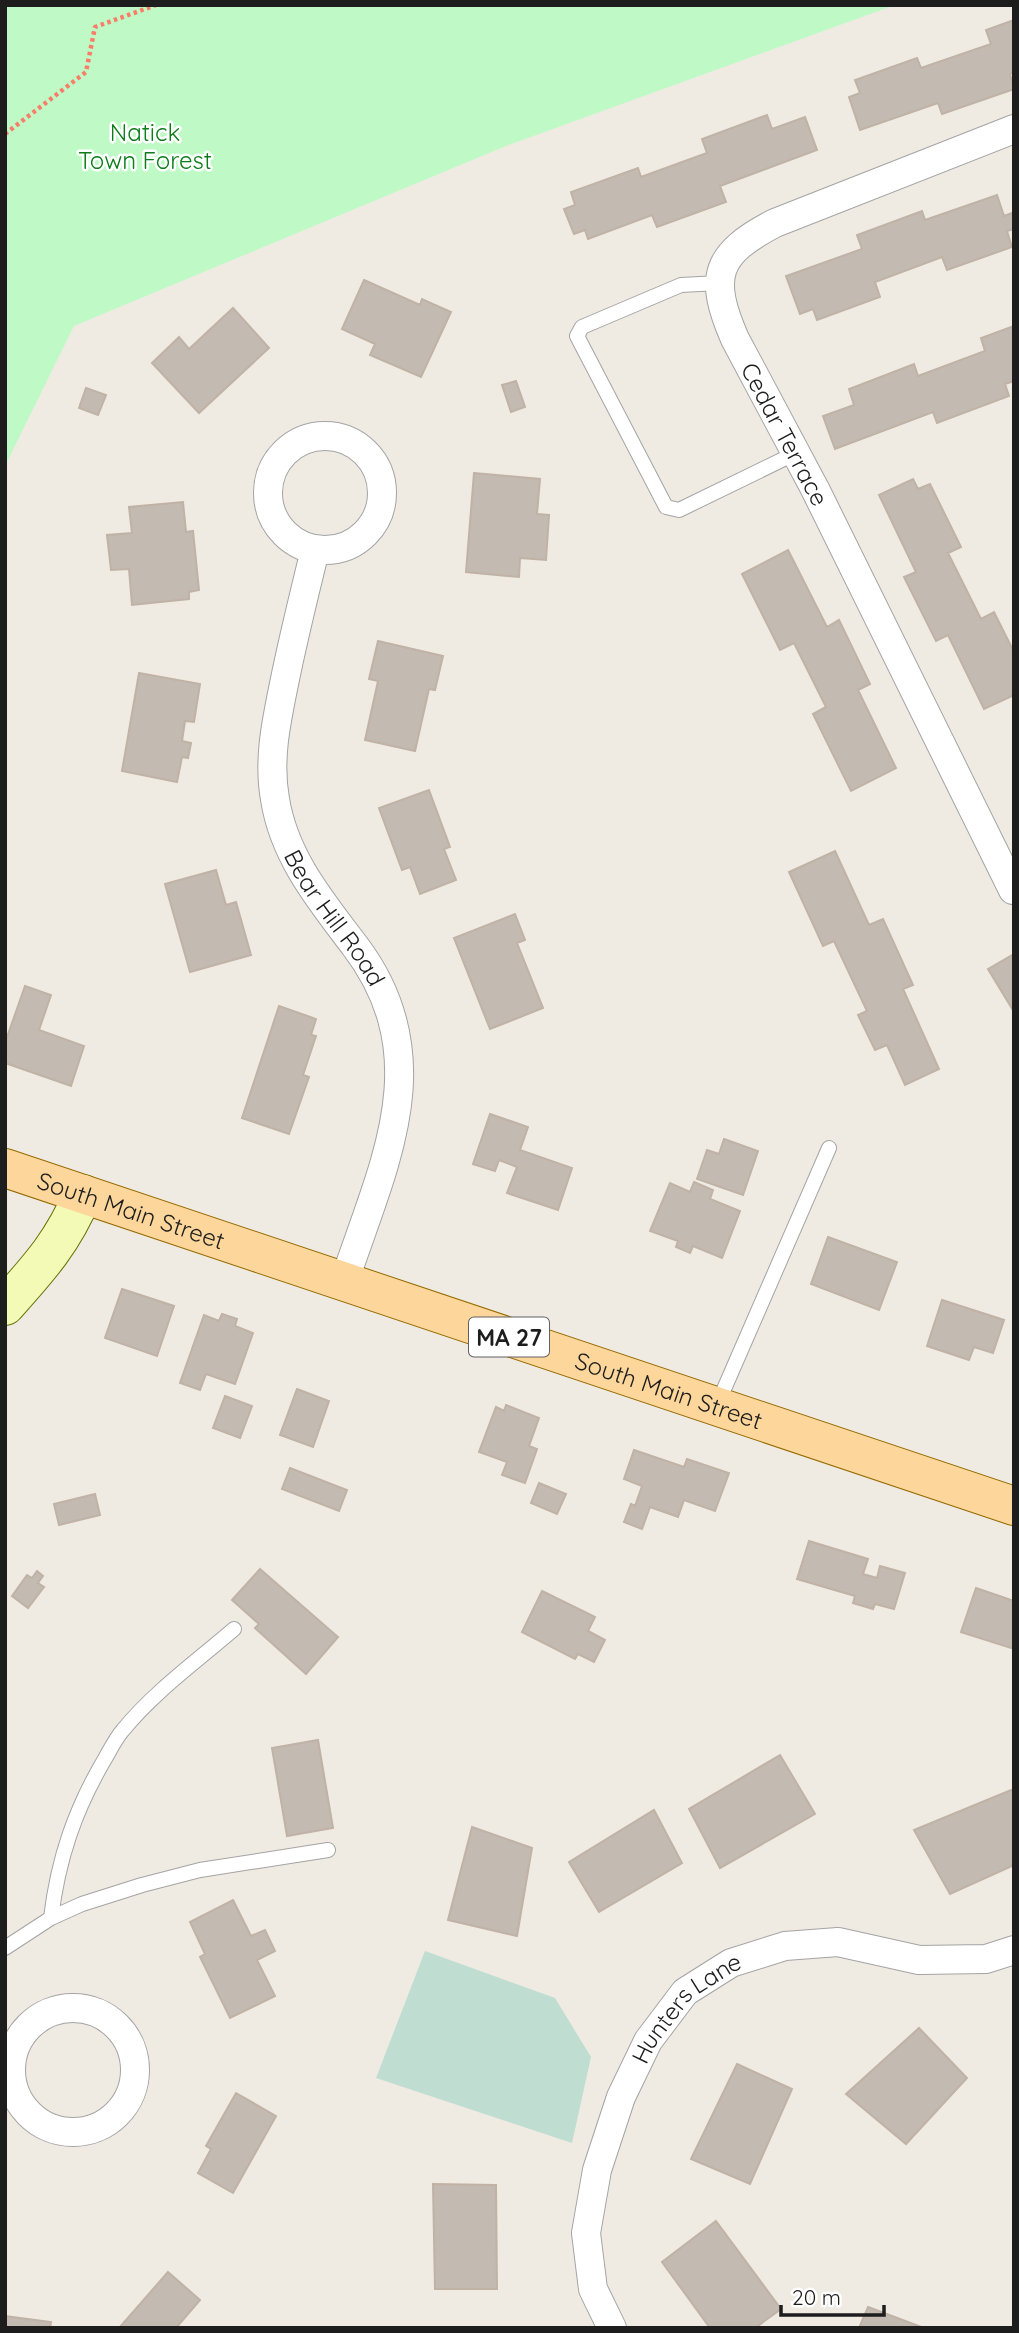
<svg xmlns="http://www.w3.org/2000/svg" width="1019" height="2333" font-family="Quicksand,sans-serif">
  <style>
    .wetland { fill: #c0ddd1 }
    .park { fill: #bffac6 }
    .building { fill: #c3bab2; stroke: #c0b2a5; stroke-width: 2 }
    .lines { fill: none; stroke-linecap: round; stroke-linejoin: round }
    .lane-casing { stroke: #a4a4a4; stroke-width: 16 }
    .street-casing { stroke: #a4a4a4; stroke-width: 30 }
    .secondary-casing { stroke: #647504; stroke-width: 40 }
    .primary-casing { stroke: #976b00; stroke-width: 40 }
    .path { stroke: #fa7d68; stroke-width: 4.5; stroke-dasharray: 3.5 3.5; stroke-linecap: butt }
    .lane { stroke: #fff; stroke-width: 14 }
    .street { stroke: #fff; stroke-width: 28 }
    .secondary { stroke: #f3fab6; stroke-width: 38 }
    .primary { stroke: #fcd69a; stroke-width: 38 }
    .labels { text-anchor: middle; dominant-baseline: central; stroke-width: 5; stroke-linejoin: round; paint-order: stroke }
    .shield { fill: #fff; stroke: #616161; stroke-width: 2 }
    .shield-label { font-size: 23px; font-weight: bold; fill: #1d1d1d }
    .park-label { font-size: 24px; fill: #0b7c19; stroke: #fff }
    .street-label { font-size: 24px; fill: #1d1d1d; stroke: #fff }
  </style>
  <rect width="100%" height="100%" fill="#efebe3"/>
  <path class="wetland" d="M 425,1951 L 555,1998 L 591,2057 L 572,2143 L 376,2078 Z"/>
  <path class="park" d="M 5,5 L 895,5 L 506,146 L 74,326 L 5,466 Z"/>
  <path class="building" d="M 1014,20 L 1014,72 L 1010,74 L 1014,89 L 942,114 L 938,103 L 860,130 L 849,97 L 860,93 L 855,80 L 917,58 L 921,68 L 991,44 L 986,30 Z
    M 767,115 L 772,129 L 805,117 L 817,150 L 720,186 L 726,202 L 657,227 L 652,215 L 588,239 L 585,230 L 574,234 L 564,209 L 575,205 L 571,192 L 638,168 L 641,177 L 707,153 L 702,139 Z
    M 997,195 L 1004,216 L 1012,213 L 1014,217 L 1014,229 L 1007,231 L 1012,247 L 947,270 L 942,257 L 875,282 L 880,297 L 817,320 L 813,309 L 800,314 L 786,276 L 862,249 L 857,235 L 922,211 L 925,220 Z
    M 364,280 L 420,305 L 422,299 L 451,312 L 421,377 L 370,355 L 375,344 L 342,329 Z
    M 233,308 L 269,348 L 199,413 L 152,363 L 179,337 L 189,349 Z
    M 1014,326 L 1014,381 L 1005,384 L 1009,396 L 937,423 L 933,412 L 835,449 L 823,416 L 854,405 L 849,389 L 914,364 L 918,376 L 985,351 L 981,338 Z
    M 516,381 L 525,407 L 511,412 L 502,385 Z
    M 86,388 L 106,395 L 98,415 L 79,408 Z
    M 474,473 L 540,479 L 537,514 L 549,515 L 546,560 L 520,558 L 519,577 L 466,572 Z
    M 913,479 L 918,489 L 930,484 L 961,547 L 948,553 L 981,619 L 994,612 L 1014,652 L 1014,695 L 984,709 L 948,635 L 936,641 L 904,577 L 916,572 L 879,495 Z
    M 183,502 L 186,532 L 193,531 L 199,590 L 189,592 L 189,599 L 132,605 L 129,569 L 111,570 L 107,535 L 132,533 L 129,507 Z
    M 788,550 L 827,627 L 839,620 L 870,684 L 858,690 L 896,768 L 851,791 L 813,714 L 826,707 L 794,643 L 780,650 L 742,574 Z
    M 378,641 L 443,656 L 435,690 L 429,689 L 415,751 L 365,740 L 378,681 L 369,679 Z
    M 139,673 L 200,684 L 194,722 L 185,721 L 182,741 L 191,743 L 188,758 L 182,757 L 177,782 L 122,771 Z
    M 429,790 L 450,847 L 444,849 L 456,880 L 420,894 L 410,867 L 402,870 L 379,808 Z
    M 835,851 L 869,925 L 883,919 L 913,985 L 903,989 L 939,1069 L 905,1085 L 887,1045 L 875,1050 L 858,1015 L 867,1011 L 834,941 L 823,946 L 789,872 Z
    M 216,870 L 226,905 L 236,902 L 251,955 L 190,972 L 165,884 Z
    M 515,914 L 525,940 L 517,943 L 543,1008 L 490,1029 L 454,938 Z
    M 1014,954 L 1014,1012 L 988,969 Z
    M 25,986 L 51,995 L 39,1030 L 84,1046 L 71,1086 L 5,1063 L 5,1043 Z
    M 279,1006 L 316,1019 L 311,1035 L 316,1036 L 303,1075 L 309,1077 L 289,1134 L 242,1118 Z
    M 490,1114 L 528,1127 L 520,1150 L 572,1168 L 558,1210 L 507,1193 L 517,1167 L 499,1160 L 495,1171 L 473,1164 Z
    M 724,1139 L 758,1151 L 743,1195 L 697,1179 L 707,1150 L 719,1154 Z
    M 694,1182 L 713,1190 L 710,1199 L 740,1211 L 722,1258 L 693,1246 L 690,1253 L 676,1247 L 678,1241 L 650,1231 L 670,1183 L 690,1192 Z
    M 828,1237 L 897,1262 L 879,1310 L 811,1284 Z
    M 122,1289 L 174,1306 L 157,1356 L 105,1338 Z
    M 942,1300 L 1004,1320 L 993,1353 L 974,1347 L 969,1360 L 927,1346 Z
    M 222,1314 L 237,1319 L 235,1326 L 253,1333 L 235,1384 L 206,1374 L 200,1390 L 180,1383 L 204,1315 L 219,1321 Z
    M 297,1389 L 329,1401 L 313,1447 L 280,1435 Z
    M 225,1396 L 252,1406 L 240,1438 L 213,1428 Z
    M 506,1405 L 539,1418 L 529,1446 L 537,1449 L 525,1483 L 502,1475 L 507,1462 L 479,1452 L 496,1407 L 504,1411 Z
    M 634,1450 L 684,1467 L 687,1459 L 729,1473 L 715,1511 L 684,1500 L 678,1517 L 650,1507 L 642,1529 L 624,1522 L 631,1504 L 635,1506 L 642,1486 L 624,1479 Z
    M 290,1468 L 347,1490 L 339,1511 L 282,1489 Z
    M 539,1483 L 566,1494 L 557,1514 L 531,1503 Z
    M 95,1494 L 100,1515 L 59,1525 L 54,1504 Z
    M 809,1541 L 868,1559 L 863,1574 L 877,1578 L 880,1566 L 905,1573 L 894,1609 L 875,1604 L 873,1609 L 853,1603 L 855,1596 L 797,1579 Z
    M 260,1569 L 338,1637 L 306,1674 L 255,1628 L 259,1624 L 232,1600 Z
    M 37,1571 L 43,1576 L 38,1583 L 44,1587 L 28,1608 L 12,1596 L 27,1575 L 32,1578 Z
    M 976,1588 L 1014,1601 L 1014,1649 L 961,1632 Z
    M 542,1591 L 595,1617 L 588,1631 L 605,1640 L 594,1662 L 578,1654 L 575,1659 L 522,1632 Z
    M 318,1740 L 333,1828 L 287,1836 L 272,1748 Z
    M 780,1755 L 815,1814 L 720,1868 L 689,1809 Z
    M 1011,1790 L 1014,1795 L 1014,1865 L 950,1894 L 914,1830 Z
    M 654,1810 L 682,1863 L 599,1912 L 569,1862 Z
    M 472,1827 L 532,1848 L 517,1936 L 448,1920 Z
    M 233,1900 L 251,1936 L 265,1930 L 275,1951 L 257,1960 L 275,1996 L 230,2018 L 200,1957 L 205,1954 L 190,1922 Z
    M 919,2028 L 967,2078 L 906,2144 L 846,2094 Z
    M 737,2064 L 792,2089 L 750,2184 L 691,2159 Z
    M 236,2093 L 276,2116 L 233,2193 L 198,2173 L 211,2149 L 206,2146 Z
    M 433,2184 L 496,2185 L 497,2289 L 435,2289 Z
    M 716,2221 L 781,2309 L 755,2328 L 710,2328 L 662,2262 Z
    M 168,2272 L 200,2300 L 176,2328 L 119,2328 Z
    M 868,2307 L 924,2328 L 859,2328 Z
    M 5,2316 L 51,2322 L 50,2328 L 5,2328 Z"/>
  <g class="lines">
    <defs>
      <path id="lane" d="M 719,283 L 681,285 L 582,327 L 577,336 L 666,507 L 679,510 L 796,453
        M 718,1403 L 829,1148
        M 51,1918 C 58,1859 75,1809 106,1757 C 111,1748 116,1738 123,1730 C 154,1692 197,1661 234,1629
        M 5,1948 L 51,1918 L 82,1904 L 142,1885 L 200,1870 L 328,1850"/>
      <g id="street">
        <circle cx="325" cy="493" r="57"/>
        <path id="s1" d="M 315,550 C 304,595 293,639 284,684 C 276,723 268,760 275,799 C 284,857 321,901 355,946 C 440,1058 383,1165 344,1282"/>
        <path d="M 1013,890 L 815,489 L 735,339 C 708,277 715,254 775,223 L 1014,129"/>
        <circle cx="73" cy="2070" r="62"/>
        <path id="s2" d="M 612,2328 L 593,2289 L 586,2233 L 597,2170 L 621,2097 L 648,2041 L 685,1992 L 731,1963 L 785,1946 L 838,1942 L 919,1960 L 986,1959 L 1014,1950"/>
      </g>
      <path id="secondary" d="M 5,1306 C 39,1268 63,1242 83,1194"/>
      <g id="primary">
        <path id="s3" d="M 5,1168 L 1014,1506"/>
      </g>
    </defs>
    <use href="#lane" class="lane-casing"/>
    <use href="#street" class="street-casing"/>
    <use href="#secondary" class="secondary-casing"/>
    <use href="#primary" class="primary-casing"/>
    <path class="path" d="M 5,134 L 86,72 L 95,27 L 156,5"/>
    <use href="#lane" class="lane"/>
    <use href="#street" class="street"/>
    <use href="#secondary" class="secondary"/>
    <use href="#primary" class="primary"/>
  </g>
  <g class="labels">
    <rect class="shield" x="469" y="1317.5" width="80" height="39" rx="5"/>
    <g class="shield-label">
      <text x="509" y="1337">MA 27</text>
    </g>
    <g class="park-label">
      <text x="145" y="132">Natick<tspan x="145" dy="28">Town Forest</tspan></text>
    </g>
    <g class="street-label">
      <text transform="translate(785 434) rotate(62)">Cedar Terrace</text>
      <text stroke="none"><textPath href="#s1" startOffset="388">Bear Hill Road</textPath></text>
      <text stroke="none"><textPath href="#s3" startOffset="133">South Main Street</textPath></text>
      <text stroke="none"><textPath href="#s3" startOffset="700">South Main Street</textPath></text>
      <text stroke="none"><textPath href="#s2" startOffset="354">Hunters Lane</textPath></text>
    </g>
  </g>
  <rect width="1019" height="2333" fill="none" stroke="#1d1d1d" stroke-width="14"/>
  <path d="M781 2305v10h103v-10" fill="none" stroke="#1d1d1d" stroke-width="3.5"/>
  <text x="792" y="2305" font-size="21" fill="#1d1d1d" stroke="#ffffff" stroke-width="5" paint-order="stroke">20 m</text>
</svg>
